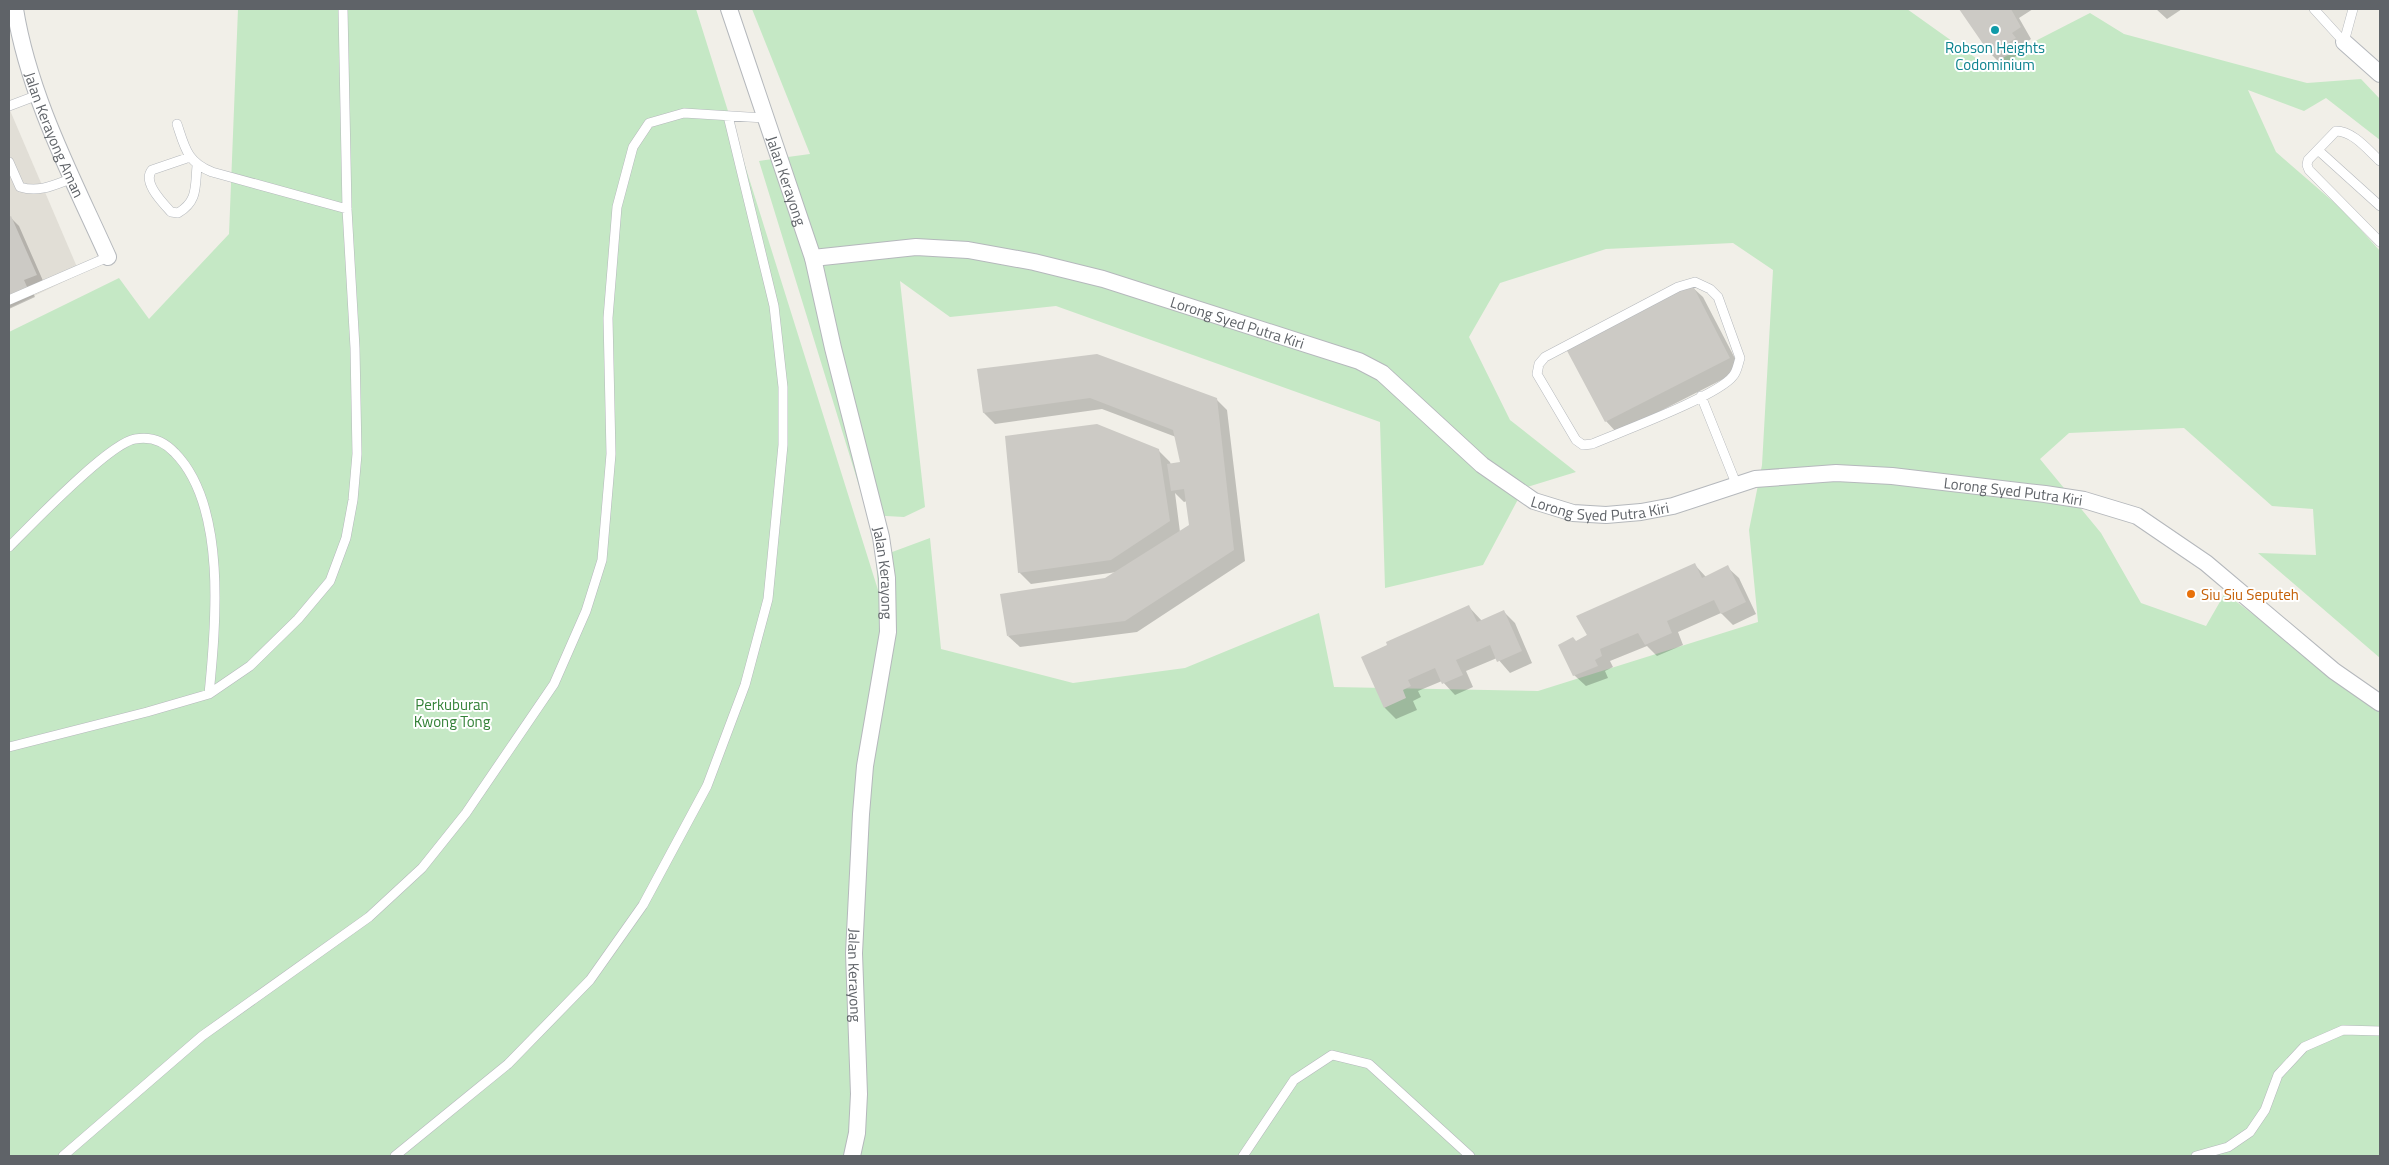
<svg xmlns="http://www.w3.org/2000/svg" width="2389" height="1165" font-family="'Titillium Web',sans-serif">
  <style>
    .education { fill: #e1ded6 }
    .green { fill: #c5e8c5 }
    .shadow { fill: #0003; fill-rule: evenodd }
    .building { fill: #cccac5 }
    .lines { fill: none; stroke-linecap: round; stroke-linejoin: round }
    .lane-casing { stroke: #b5b8bc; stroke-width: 10 }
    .street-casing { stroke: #b5b8bc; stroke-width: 18 }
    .lane { stroke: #fff; stroke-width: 9 }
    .street { stroke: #fff; stroke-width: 16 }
    .culture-dot { fill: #0f9aa8; stroke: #fff; stroke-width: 2 }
    .food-dot { fill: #e8710a; stroke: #fff; stroke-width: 2 }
    .labels { text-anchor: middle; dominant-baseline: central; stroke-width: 4; stroke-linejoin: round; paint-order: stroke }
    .culture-label { font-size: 15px; fill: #0d838f; stroke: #fff }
    .street-label { font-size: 15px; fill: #5f6368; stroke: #fff }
    .food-label { font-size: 15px; fill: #c56008; stroke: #fff; text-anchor: start }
    .park-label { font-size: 15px; fill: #348238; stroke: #fff }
  </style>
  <rect width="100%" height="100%" fill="#f1efe8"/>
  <path class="education" d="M 9,108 L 80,274 L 9,308 Z"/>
  <path class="green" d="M 238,9 L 696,9 L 878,590 L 876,558 L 930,538 L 941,649 L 1073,683 L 1185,668 L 1319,613 L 1334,687 L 1538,691 L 1758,622 L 1749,530 L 1762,465 L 1773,270 L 1733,243 L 1606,249 L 1500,283 L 1469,337 L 1510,420 L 1576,472 L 1524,488 L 1483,565 L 1385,588 L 1380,422 L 1056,306 L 950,317 L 900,281 L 925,507 L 904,517 L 868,515 L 759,161 L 810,154 L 752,9 L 1907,9 L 1987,66 L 2090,13 L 2124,34 L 2307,83 L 2361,79 L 2380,99 L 2380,140 L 2326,98 L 2304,111 L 2248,90 L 2276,152 L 2344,211 L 2380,251 L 2380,658 L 2258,553 L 2316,555 L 2313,509 L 2272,506 L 2184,428 L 2069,433 L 2040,459 L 2101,533 L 2141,603 L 2206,626 L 2225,593 L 2380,711 L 2380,1156 L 9,1156 L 9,332 L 119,278 L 149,319 L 229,234 Z"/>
  <path class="shadow" d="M 1960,9 L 2033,9 L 2019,18 L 2031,39 L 2023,45 L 2026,50 L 2002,65 L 1991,54 Z
    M 2156,9 L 2182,9 L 2167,19 Z
    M 11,218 L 19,226 L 44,283 L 31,289 L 35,297 L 9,309 L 9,219 Z
    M 1691,286 L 1703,297 L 1741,370 L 1617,433 L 1606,421 Z
    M 978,370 L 1216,399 L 1227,410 L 1245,561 L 1137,632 L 1020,647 L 1008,636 L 1117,572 L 1031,584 L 1019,572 L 1158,450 L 1170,462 L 1171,465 L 1182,463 L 1176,437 L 1102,409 L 995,424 L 984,413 ZM 1175,493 L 1184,502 L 1187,501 L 1190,526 L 1180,532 Z
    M 1694,564 L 1706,577 L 1727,567 L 1739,578 L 1756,614 L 1733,625 L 1721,613 L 1678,632 L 1683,645 L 1657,656 L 1647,646 L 1610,661 L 1613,667 L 1605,671 L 1608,678 L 1586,686 L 1574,675 L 1577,642 Z
    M 1469,607 L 1482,621 L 1504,612 L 1515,623 L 1532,663 L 1510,673 L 1497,658 L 1466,671 L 1473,687 L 1455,695 L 1442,681 L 1418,691 L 1421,697 L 1413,701 L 1417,710 L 1396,719 L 1385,708 L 1363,657 Z"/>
  <path class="building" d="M 1959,9 L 2011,9 L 2021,27 L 2012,33 L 2016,38 L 1990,54 Z
    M 11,216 L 37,275 L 24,280 L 28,289 L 9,297 L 9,217 Z
    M 1692,284 L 1730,358 L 1605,422 L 1565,347 L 1623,317 L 1624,320 Z
    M 1097,354 L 1217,398 L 1234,550 L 1125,621 L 1007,636 L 1000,594 L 1105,578 L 1189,525 L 1184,489 L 1171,491 L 1167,464 L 1180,462 L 1173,430 L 1090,398 L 983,413 L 977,369 Z
    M 1097,424 L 1159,449 L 1170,521 L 1111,560 L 1018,573 L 1005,436 Z
    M 1695,563 L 1702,578 L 1728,565 L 1746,602 L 1721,614 L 1714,600 L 1667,621 L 1672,633 L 1645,645 L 1638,633 L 1600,649 L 1602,656 L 1595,660 L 1598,666 L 1573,676 L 1558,645 L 1573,637 L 1576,641 L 1587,635 L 1576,616 Z
    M 1469,605 L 1477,622 L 1504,610 L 1522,651 L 1497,662 L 1490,645 L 1456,660 L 1463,675 L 1442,684 L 1435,668 L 1408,680 L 1411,686 L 1403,690 L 1406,698 L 1384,708 L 1361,657 L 1387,645 L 1386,642 Z"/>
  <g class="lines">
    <defs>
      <path id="lane" d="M 2314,9 L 2344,42
        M 2344,42 L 2353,9
        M 9,106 L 38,95
        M 177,124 C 185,148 187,162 212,172 L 347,209
        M 2318,150 L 2380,206
        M 190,157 L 152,170 C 142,182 162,202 171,212 L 178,213 C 198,201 195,187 197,166
        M 2380,161 C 2368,150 2353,131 2336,131 L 2308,160 L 2307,165 L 2309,170 L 2380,242
        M 9,162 L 20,187 C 39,193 54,185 73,178
        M 1695,282 L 1710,289 L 1718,297 L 1740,358 C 1738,364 1737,372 1733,376 C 1718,396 1620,432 1592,444 L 1583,445 L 1576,440 L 1537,374 L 1539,364 L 1545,357 L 1678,287 Z
        M 9,300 L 108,257
        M 1701,396 L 1737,486
        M 9,547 C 31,525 109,443 135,439 C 151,436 164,441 175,453 C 227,506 216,625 209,694
        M 9,747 L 147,712 L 209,694 L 250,666 L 298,619 L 330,581 L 346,538 L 353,500 L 357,454 L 355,348 L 347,209 L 343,9
        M 63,1156 L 202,1036 L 369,917 L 422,868 L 466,813 L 554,684 L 586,611 L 602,560 L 611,454 L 608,318 L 617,207 L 633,147 L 649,123 L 684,113 L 765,118
        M 395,1156 L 508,1064 L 590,980 L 643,905 L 707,786 L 745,685 L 768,599 L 783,445 L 783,387 L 774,306 L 728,116
        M 1243,1156 L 1294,1080 L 1332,1055 L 1369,1064 L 1470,1156
        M 2196,1156 L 2228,1147 L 2250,1132 L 2265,1110 L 2278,1075 L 2304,1047 L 2343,1030 L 2380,1031"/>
      <g id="street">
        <path id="s1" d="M 15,9 C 29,96 72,177 108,257"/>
        <path id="s2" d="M 729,9 L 813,258 L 833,348 L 881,537 L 887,578 L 888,632 L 865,766 L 861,814 L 854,953 L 859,1094 L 857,1133 L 852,1156"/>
        <path d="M 2344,42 L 2380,74"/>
        <path id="s3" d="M 813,258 L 916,247 L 968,250 L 1034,262 L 1103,279 L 1359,361 L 1382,373 L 1482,465 L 1534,501 L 1573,513 L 1606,515 L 1641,512 L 1673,506 L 1755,479 L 1836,473 L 1892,476 L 2045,494 L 2084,500 L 2137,516 L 2206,563 L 2334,671 L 2380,703"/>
      </g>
    </defs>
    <use href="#lane" class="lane-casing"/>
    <use href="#street" class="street-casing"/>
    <use href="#lane" class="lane"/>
    <use href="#street" class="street"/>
  </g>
  <circle class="culture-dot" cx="1995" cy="30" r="5"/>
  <circle class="food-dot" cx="2191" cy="594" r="5"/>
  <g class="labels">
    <g class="culture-label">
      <text x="1995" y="47">Robson Heights<tspan x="1995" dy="17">Codominium</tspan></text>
    </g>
    <g class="street-label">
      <text stroke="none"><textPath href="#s1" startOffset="132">Jalan Kerayong Aman</textPath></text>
      <text stroke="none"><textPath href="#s2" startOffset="181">Jalan Kerayong</textPath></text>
      <text stroke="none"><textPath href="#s3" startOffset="435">Lorong Syed Putra Kiri</textPath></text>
      <text stroke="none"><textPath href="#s3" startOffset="1275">Lorong Syed Putra Kiri</textPath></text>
      <text stroke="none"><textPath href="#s3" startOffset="855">Lorong Syed Putra Kiri</textPath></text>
      <text stroke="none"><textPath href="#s2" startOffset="586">Jalan Kerayong</textPath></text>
      <text stroke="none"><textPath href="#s2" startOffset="991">Jalan Kerayong</textPath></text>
    </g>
    <g class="food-label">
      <text x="2201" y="594">Siu Siu Seputeh</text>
    </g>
    <g class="park-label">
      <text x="452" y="704">Perkuburan<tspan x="452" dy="17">Kwong Tong</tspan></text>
    </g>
  </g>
  <rect width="2389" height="1165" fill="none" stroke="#5f6368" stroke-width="20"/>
</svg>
